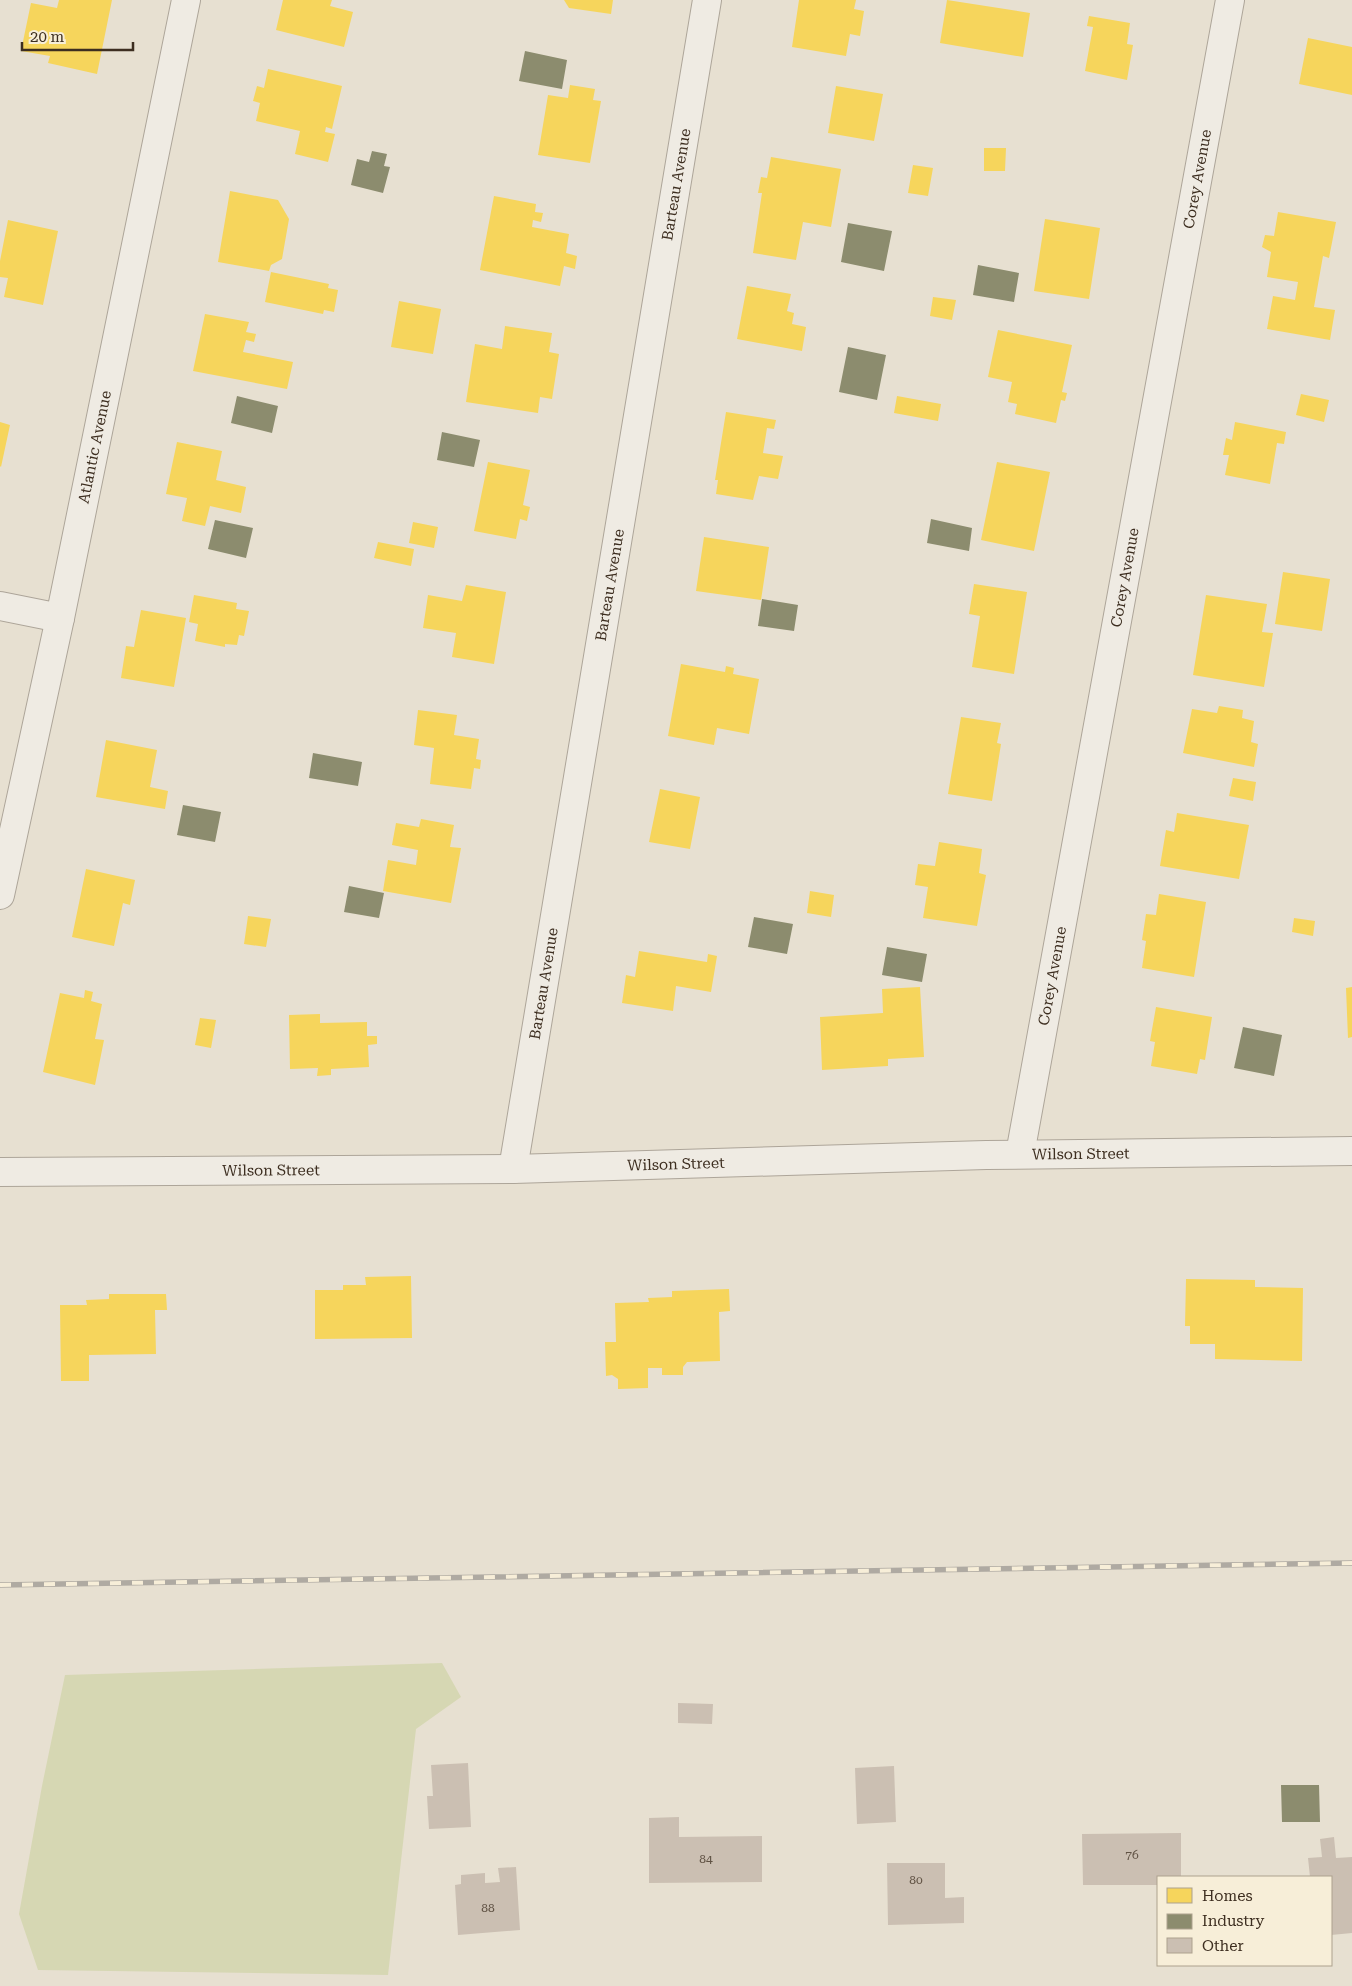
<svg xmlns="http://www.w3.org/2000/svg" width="1352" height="1986" font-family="'Roboto Serif',serif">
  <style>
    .green { fill: #d6d7b3 }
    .homes { fill: #f6d55c }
    .industry { fill: #8c8c6e }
    .building { fill: #cbbfb2 }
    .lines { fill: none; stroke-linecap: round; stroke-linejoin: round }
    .minor-casing { stroke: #ada599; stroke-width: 30 }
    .tertiary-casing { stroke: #ada599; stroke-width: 30 }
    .minor { stroke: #efebe3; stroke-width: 28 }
    .tertiary { stroke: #efebe3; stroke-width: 28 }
    .rail-casing { stroke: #afaaa2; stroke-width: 5.5 }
    .rail { stroke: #f7eed8; stroke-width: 4; stroke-dasharray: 11; stroke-linecap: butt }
    .labels { text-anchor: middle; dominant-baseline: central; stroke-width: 5; stroke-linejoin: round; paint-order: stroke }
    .number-label { font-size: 12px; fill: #605244 }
    .street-label { font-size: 15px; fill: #3d2e20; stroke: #f7eed8 }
  </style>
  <rect width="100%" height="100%" fill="#e7e0d1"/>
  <path class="green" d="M 442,1663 L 461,1697 L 416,1729 L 388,1975 L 38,1970 L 19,1914 L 42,1786 L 65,1675 Z"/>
  <path class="homes" d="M 59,0 L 112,0 L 97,74 L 48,63 L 50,56 L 21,51 L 31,3 L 57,8 Z
    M 283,0 L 332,0 L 330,6 L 353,12 L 344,47 L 276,30 Z
    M 564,0 L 613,0 L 611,14 L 569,8 Z
    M 799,0 L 856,0 L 854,9 L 864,11 L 860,36 L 850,34 L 846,56 L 792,47 Z
    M 947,0 L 1030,13 L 1023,57 L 940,43 Z
    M 1089,16 L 1130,23 L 1127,44 L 1133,45 L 1127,80 L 1085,71 L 1093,27 L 1087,26 Z
    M 1308,38 L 1352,47 L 1352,95 L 1299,84 Z
    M 268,69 L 342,86 L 332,129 L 326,127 L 325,132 L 335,134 L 328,162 L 295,154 L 300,131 L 256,121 L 260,103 L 253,101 L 257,86 L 264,88 Z
    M 570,85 L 595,89 L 593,100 L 601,101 L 590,163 L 538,155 L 548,95 L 568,98 Z
    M 836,86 L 883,94 L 874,141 L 828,133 Z
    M 984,148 L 1006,148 L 1005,171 L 984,171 Z
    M 771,157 L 841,169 L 831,227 L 803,222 L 796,260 L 753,253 L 762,193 L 758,193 L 761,177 L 767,178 Z
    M 913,165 L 933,168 L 928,196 L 908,193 Z
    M 230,191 L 278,200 L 289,219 L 282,259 L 271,265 L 269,271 L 218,262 Z
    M 494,196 L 536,204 L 535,212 L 543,213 L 541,222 L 533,220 L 532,227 L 569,234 L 566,253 L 577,256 L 575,269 L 564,266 L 560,286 L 480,270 Z
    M 1278,212 L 1336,222 L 1329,258 L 1323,256 L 1314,307 L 1335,310 L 1330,340 L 1267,329 L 1273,296 L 1295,300 L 1298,282 L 1267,277 L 1271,252 L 1262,247 L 1265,235 L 1274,236 Z
    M 1045,219 L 1100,228 L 1089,299 L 1034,291 Z
    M 8,220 L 58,231 L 43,305 L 4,297 L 8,278 L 0,277 L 0,261 Z
    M 271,272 L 329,284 L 328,288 L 338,290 L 334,312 L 324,310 L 323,314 L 265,302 Z
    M 747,286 L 791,294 L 787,311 L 794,313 L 792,324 L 806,327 L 802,351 L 737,339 Z
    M 933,297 L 956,300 L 952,320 L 930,316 Z
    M 399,301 L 441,309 L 433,354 L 391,347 Z
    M 205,314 L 249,322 L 246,332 L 256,334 L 254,342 L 246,340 L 243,352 L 293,362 L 287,389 L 193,371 Z
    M 505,326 L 552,333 L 549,352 L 559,354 L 552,399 L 540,397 L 538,413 L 466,402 L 475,344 L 502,349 Z
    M 998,330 L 1072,345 L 1062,392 L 1067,393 L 1065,401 L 1061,400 L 1056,423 L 1015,414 L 1017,404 L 1008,402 L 1012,382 L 988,377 Z
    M 1301,394 L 1329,400 L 1324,422 L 1296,415 Z
    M 897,396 L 941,404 L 938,421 L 894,413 Z
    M 726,412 L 776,420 L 774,429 L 767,428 L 763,453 L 783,456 L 778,479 L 759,476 L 753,500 L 716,494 L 718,480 L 715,480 Z
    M 0,422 L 10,425 L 1,467 L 0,466 Z
    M 1235,422 L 1286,432 L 1284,444 L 1277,443 L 1270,484 L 1225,475 L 1229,455 L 1223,455 L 1226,438 L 1232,440 Z
    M 177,442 L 222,451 L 216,480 L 246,487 L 241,513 L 210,506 L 205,526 L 182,521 L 187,498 L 166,494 Z
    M 488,462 L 530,470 L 523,505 L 530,507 L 527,521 L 520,519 L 516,539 L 474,531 Z
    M 997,462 L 1050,472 L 1034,551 L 981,540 Z
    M 413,522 L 438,527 L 434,548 L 409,543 Z
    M 704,537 L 769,547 L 761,600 L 696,591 Z
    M 378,542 L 414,549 L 411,566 L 374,558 Z
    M 1283,572 L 1330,579 L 1322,631 L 1275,624 Z
    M 974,584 L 1027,592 L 1014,674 L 972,667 L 980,616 L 969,614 Z
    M 466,585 L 506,592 L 494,664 L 452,657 L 456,633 L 423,628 L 428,595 L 462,601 Z
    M 194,595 L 237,603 L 236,609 L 249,611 L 244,636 L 239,635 L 237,645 L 225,644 L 225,647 L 195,641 L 198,624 L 189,622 Z
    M 1206,595 L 1267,604 L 1262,632 L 1273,633 L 1264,687 L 1193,675 Z
    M 141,610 L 186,618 L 174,687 L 121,678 L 126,646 L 134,647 Z
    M 681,664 L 725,672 L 726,666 L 734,668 L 733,674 L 759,679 L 749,734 L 717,728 L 714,745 L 668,736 Z
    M 1219,706 L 1243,710 L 1242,718 L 1254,721 L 1251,742 L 1258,744 L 1254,767 L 1183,753 L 1192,709 L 1217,713 Z
    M 418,710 L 457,715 L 454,735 L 479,739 L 476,759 L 481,760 L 480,769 L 474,768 L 471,789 L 430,784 L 434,748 L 414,745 Z
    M 961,717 L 1001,723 L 997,743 L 1001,744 L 992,801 L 948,794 Z
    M 106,740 L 157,750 L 150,787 L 168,791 L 165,809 L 96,797 Z
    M 1233,778 L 1256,782 L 1253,801 L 1229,796 Z
    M 660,789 L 700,797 L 690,849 L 649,842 Z
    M 1177,813 L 1249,825 L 1239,879 L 1160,866 L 1166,830 L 1174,832 Z
    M 421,819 L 454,825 L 450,847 L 461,848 L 451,903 L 383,891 L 388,860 L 416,865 L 418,850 L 392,845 L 396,823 L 419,827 Z
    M 939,842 L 982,849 L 979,873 L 986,875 L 977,926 L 923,918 L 928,887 L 915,885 L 918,864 L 935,866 Z
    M 86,869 L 135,880 L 130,905 L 123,903 L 114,946 L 72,937 Z
    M 810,891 L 834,895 L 831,917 L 807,913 Z
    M 1159,894 L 1206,902 L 1194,977 L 1142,968 L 1146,941 L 1142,940 L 1146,914 L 1156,915 Z
    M 248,916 L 271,919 L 266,947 L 244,944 Z
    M 1294,918 L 1315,921 L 1313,936 L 1292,932 Z
    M 639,951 L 707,962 L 708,954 L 717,956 L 711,992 L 676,986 L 673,1011 L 622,1003 L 626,975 L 635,977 Z
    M 920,987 L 924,1057 L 888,1059 L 888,1066 L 822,1070 L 820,1017 L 883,1013 L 882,989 Z
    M 1352,987 L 1352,1037 L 1348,1038 L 1346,988 Z
    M 85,990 L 93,992 L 91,1001 L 102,1004 L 95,1039 L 104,1040 L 95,1085 L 43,1072 L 60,993 L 84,998 Z
    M 1156,1007 L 1212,1017 L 1205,1060 L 1200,1059 L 1197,1074 L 1151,1066 L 1155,1042 L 1150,1041 Z
    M 320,1014 L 320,1023 L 367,1022 L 367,1036 L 377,1036 L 377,1044 L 368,1045 L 369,1067 L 331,1069 L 331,1075 L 317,1076 L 318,1068 L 290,1069 L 289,1015 Z
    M 200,1018 L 216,1020 L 211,1048 L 195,1045 Z
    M 411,1276 L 412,1338 L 315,1339 L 315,1290 L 343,1290 L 343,1285 L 366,1285 L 365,1277 Z
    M 1186,1279 L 1255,1280 L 1255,1287 L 1303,1288 L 1302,1361 L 1215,1359 L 1215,1344 L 1190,1344 L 1190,1326 L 1185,1326 Z
    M 729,1289 L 730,1311 L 719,1312 L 720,1361 L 687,1362 L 683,1367 L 683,1375 L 662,1375 L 662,1368 L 648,1368 L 648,1388 L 618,1389 L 618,1379 L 612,1375 L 606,1376 L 605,1342 L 616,1342 L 615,1303 L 649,1302 L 648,1298 L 672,1297 L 672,1291 Z
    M 109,1294 L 166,1294 L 167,1310 L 155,1310 L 156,1354 L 89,1355 L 89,1381 L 61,1381 L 60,1305 L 87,1305 L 86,1300 L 109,1299 Z"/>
  <path class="industry" d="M 525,51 L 567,60 L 562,89 L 519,81 Z
    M 372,151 L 387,154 L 384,166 L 390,167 L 383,193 L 351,185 L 357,159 L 369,162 Z
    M 848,223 L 892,231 L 884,271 L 841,262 Z
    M 978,265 L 1019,273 L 1014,302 L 973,295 Z
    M 848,347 L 886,355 L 877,400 L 839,392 Z
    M 237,396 L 278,406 L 272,433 L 231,423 Z
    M 442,432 L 480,440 L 474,467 L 437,460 Z
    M 931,519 L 972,528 L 969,551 L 927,543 Z
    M 215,520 L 253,528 L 246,558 L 208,549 Z
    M 762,599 L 798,605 L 794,631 L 758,626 Z
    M 313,753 L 362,762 L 358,786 L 309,778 Z
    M 183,805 L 221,812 L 215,842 L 177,835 Z
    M 349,886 L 384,893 L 379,918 L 344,912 Z
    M 754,917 L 793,924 L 787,954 L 748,947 Z
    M 887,947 L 927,954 L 922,982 L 882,975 Z
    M 1243,1027 L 1282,1035 L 1274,1076 L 1234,1068 Z
    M 1281,1785 L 1319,1785 L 1320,1822 L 1282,1822 Z"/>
  <path class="building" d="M 678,1703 L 713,1704 L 712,1724 L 678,1723 Z
    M 468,1763 L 471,1827 L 429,1829 L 427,1796 L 433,1796 L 431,1765 Z
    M 894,1766 L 896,1822 L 857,1824 L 855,1768 Z
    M 679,1817 L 679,1837 L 762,1836 L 762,1882 L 649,1883 L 649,1818 Z
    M 1181,1833 L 1181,1877 L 1158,1877 L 1158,1885 L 1083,1885 L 1082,1834 Z
    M 1334,1837 L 1336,1858 L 1352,1857 L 1352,1933 L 1331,1935 L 1331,1877 L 1310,1877 L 1308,1858 L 1322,1857 L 1320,1839 Z
    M 887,1863 L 945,1863 L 945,1898 L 964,1897 L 964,1923 L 888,1925 Z
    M 516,1867 L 520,1930 L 458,1935 L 455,1885 L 461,1884 L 461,1875 L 485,1873 L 485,1883 L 500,1882 L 498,1868 Z"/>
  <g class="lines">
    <defs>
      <g id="minor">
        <path d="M 0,606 L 60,618"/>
        <path id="s1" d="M 1020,1154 L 1230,0"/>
        <path id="s2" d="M 513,1169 L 707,0"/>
        <path id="s3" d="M 0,1172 L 513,1169 L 986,1155 L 1352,1151"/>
      </g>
      <g id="tertiary">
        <path id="s4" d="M 0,895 L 60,618 L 186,0"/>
      </g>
    </defs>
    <use href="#minor" class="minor-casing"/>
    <use href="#tertiary" class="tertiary-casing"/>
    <use href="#minor" class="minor"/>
    <use href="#tertiary" class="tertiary"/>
    <defs>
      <path id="rail" d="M 0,1585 L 1352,1563"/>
    </defs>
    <use href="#rail" class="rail-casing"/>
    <use href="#rail" class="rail"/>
  </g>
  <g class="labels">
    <g class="number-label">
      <text x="1132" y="1855">76</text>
      <text x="706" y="1859">84</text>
      <text x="916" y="1880">80</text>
      <text x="488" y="1908">88</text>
    </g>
    <g class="street-label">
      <text stroke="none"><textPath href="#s1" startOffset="991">Corey Avenue</textPath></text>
      <text stroke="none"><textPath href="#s2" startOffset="998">Barteau Avenue</textPath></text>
      <text stroke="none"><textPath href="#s4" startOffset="458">Atlantic Avenue</textPath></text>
      <text stroke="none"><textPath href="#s1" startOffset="586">Corey Avenue</textPath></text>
      <text stroke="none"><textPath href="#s2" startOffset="592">Barteau Avenue</textPath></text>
      <text stroke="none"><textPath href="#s1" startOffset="181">Corey Avenue</textPath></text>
      <text stroke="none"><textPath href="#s2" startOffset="188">Barteau Avenue</textPath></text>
      <text stroke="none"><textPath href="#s3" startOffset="1081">Wilson Street</textPath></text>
      <text stroke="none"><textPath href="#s3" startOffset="676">Wilson Street</textPath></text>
      <text stroke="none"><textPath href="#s3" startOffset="271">Wilson Street</textPath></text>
    </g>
  </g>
  <rect x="1157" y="1876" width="175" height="90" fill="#f7eed8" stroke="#ada18e"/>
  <rect x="1167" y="1888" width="25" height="15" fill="#f6d55c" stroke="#ada18e"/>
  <text x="1202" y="1901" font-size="15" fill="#3d2e20">Homes</text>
  <rect x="1167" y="1914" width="25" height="15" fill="#8c8c6e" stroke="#ada18e"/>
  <text x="1202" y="1926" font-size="15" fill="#3d2e20">Industry</text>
  <rect x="1167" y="1938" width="25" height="15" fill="#cbbfb2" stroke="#ada18e"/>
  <text x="1202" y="1951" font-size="15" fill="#3d2e20">Other</text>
  <path d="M22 42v8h111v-8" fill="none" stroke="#3d2e20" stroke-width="2.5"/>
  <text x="30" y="42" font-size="15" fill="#3d2e20" stroke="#f7eed8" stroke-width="4" paint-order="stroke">20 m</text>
</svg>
